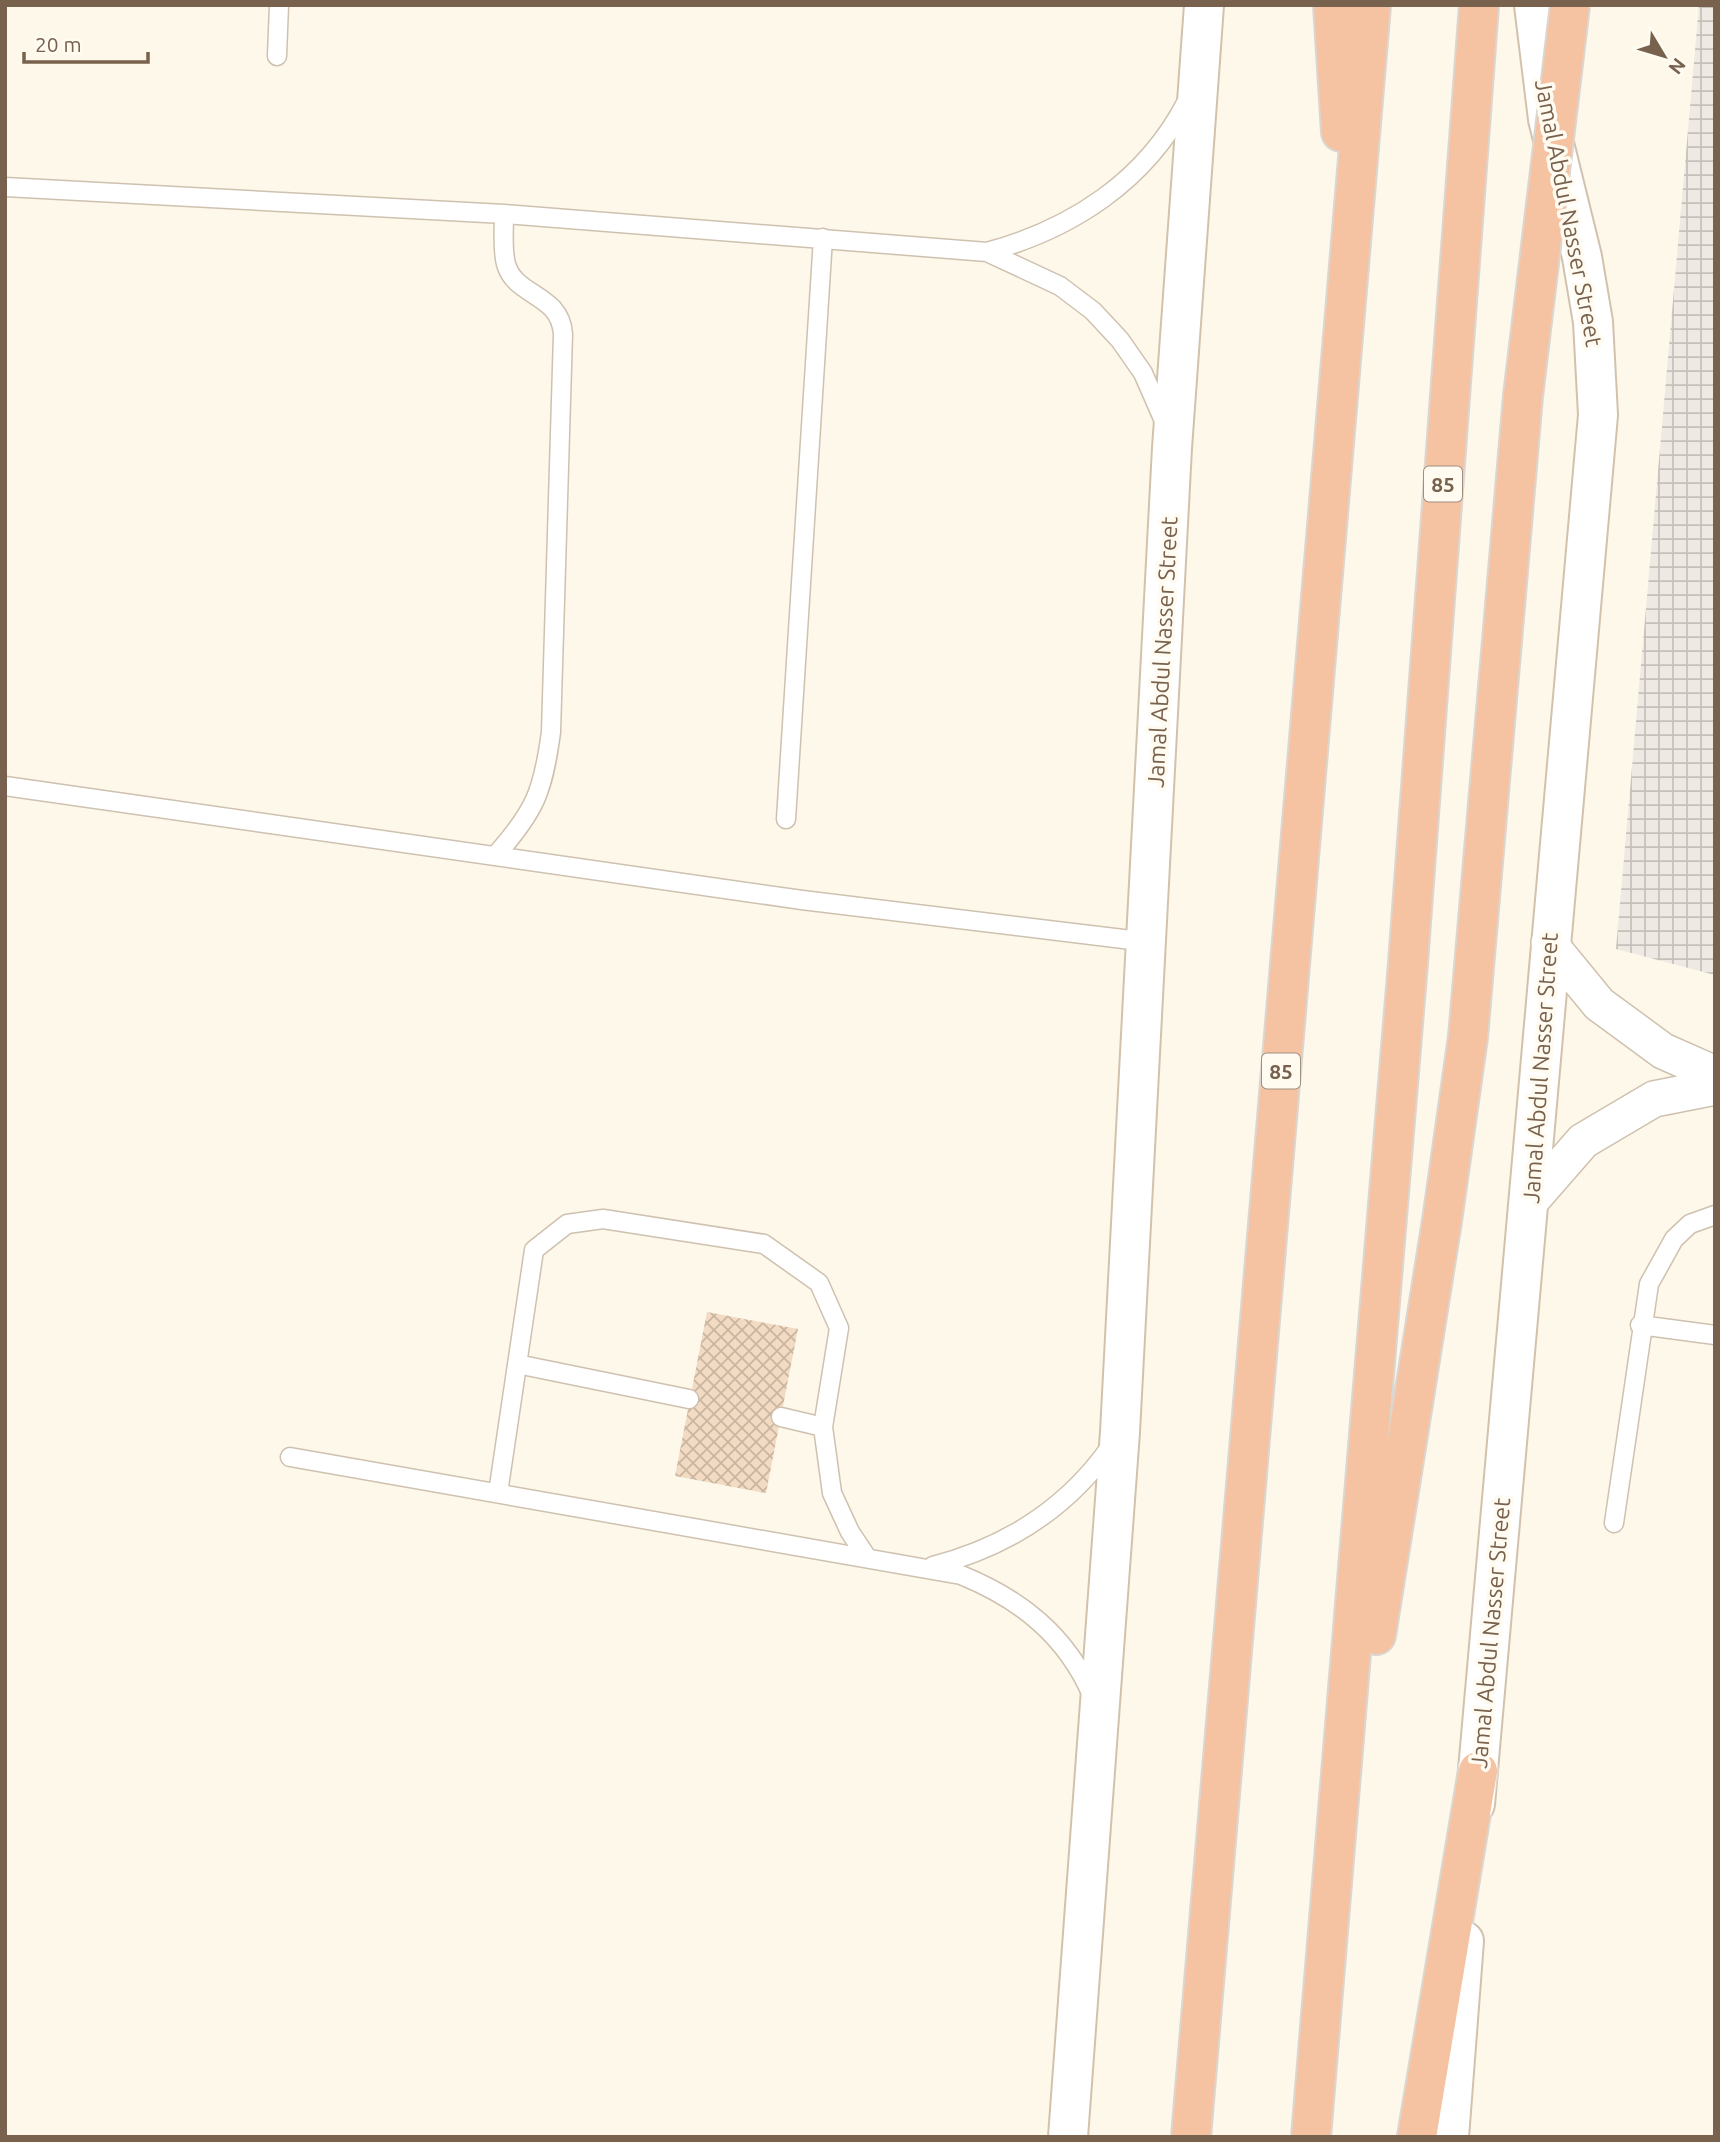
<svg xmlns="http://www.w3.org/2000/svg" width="1720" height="2142" font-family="Ubuntu,sans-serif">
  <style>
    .industrial { fill: url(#industrial-grid) }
    .building { fill: url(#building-cross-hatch) }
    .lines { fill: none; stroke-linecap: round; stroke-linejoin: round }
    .lane-casing { stroke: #cfc1af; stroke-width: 21 }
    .street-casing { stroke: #cfc1af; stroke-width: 38 }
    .secondary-casing { stroke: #d2c2ad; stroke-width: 42 }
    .highway-casing { stroke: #dcd6d1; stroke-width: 42 }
    .lane { stroke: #fff; stroke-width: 18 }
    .street { stroke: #fff; stroke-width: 35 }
    .secondary { stroke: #fff; stroke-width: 38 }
    .highway { stroke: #f5c2a2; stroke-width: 38 }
    .highway-bridge-casing { stroke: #dcd6d1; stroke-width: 42; stroke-linecap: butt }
    .highway-bridge { stroke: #f5c2a2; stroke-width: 38 }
    .labels { text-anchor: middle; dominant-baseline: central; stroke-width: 7; stroke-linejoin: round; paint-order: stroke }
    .shield { fill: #fffbf1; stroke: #a08f7e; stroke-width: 2 }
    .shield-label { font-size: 21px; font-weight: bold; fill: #78614d }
    .street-label { font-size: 23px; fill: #78614d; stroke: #fffbf1 }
  </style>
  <defs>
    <pattern id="industrial-grid" width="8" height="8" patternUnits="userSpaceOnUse" patternTransform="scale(1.75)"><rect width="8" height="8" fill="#eee9e3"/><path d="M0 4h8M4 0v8" fill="none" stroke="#c6c0ba"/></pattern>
    <pattern id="building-cross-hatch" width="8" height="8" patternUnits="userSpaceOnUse" patternTransform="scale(1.75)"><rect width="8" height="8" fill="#f2dbc2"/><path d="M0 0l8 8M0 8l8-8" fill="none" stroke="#c9b5a0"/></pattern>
  </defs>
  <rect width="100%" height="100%" fill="#fdf8ea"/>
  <path class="industrial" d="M 1699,5 L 1715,5 L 1715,975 L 1616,949 Z"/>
  <path class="building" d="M 707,1312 L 798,1329 L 766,1493 L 675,1476 Z"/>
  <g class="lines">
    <defs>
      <path id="lane" d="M 277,56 L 279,5
        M 5,187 L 504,214 L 987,252 L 1060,286 L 1093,311 L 1120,340 L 1143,373 L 1164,421
        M 987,252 C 1072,229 1146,181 1187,101
        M 5,786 L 802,900 L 1148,942
        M 786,819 L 823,238
        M 495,856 C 535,811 543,792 551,732 L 563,334 C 560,293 515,297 506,264 C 502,249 504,230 504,214
        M 1640,1325 L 1715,1335
        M 517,1364 L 689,1399
        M 781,1417 L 823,1427
        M 290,1457 L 961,1575 C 1020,1599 1066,1635 1092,1695
        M 498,1493 L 534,1250 L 567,1224 L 603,1219 L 764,1244 L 819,1283 L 839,1328 L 823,1427 L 832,1493 L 850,1532 L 866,1556
        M 1614,1523 L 1649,1284 L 1674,1239 L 1690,1224 L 1715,1215
        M 933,1566 C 1006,1547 1067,1509 1111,1446"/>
      <path id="street" d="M 1549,943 L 1599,1004 L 1663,1051 L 1715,1074
        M 1529,1203 L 1583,1141 L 1654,1099 L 1715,1087"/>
      <path id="secondary" d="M 1475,1804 L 1598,415 L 1593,322 L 1582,257 L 1548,119 L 1534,5
        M 1068,2137 L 1120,1432 L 1172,448 L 1204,5
        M 1449,2137 L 1464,1941"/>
      <path id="highway" d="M 1333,5 L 1341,132
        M 1376,1635 L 1442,1221 L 1468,1037
        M 1191,2137 L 1371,5
        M 1311,2137 L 1408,963 L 1479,5
        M 1417,2137 L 1478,1771"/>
    </defs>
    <use href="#lane" class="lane-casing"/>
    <use href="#street" class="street-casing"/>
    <use href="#secondary" class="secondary-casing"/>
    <use href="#highway" class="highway-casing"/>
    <use href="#lane" class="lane"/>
    <use href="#street" class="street"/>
    <use href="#secondary" class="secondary"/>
    <use href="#highway" class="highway"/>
    <defs>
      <path id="highway-bridge" d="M 1468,1037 L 1523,396 L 1570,5"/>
    </defs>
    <use href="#highway-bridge" class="highway-bridge-casing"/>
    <use href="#highway-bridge" class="highway-bridge"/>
  </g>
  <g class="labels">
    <g class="shield">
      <rect x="1424" y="466.5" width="38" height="35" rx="5"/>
      <rect x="1262" y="1053.5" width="38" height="35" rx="5"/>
    </g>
    <g class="shield-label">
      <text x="1443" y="484">85</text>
      <text x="1281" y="1071">85</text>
    </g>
    <g class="street-label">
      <text transform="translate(1569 213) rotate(79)">Jamal Abdul Nasser Street</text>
      <text transform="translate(1162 652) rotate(-87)">Jamal Abdul Nasser Street</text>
      <text transform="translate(1540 1068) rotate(-86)">Jamal Abdul Nasser Street</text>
      <text transform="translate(1490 1633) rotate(-85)">Jamal Abdul Nasser Street</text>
    </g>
  </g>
  <rect width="1720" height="2142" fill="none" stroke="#78614d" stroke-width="14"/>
  <g transform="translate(1664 56) rotate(128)" stroke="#fffbf1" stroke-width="5" paint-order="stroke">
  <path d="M0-5L12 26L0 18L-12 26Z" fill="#78614d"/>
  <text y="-10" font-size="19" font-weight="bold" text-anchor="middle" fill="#78614d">N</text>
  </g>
  <path d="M24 52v10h124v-10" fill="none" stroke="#78614d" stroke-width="3.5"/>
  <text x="35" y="52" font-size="21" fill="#78614d" stroke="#fffbf1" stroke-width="5" paint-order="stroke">20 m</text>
</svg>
